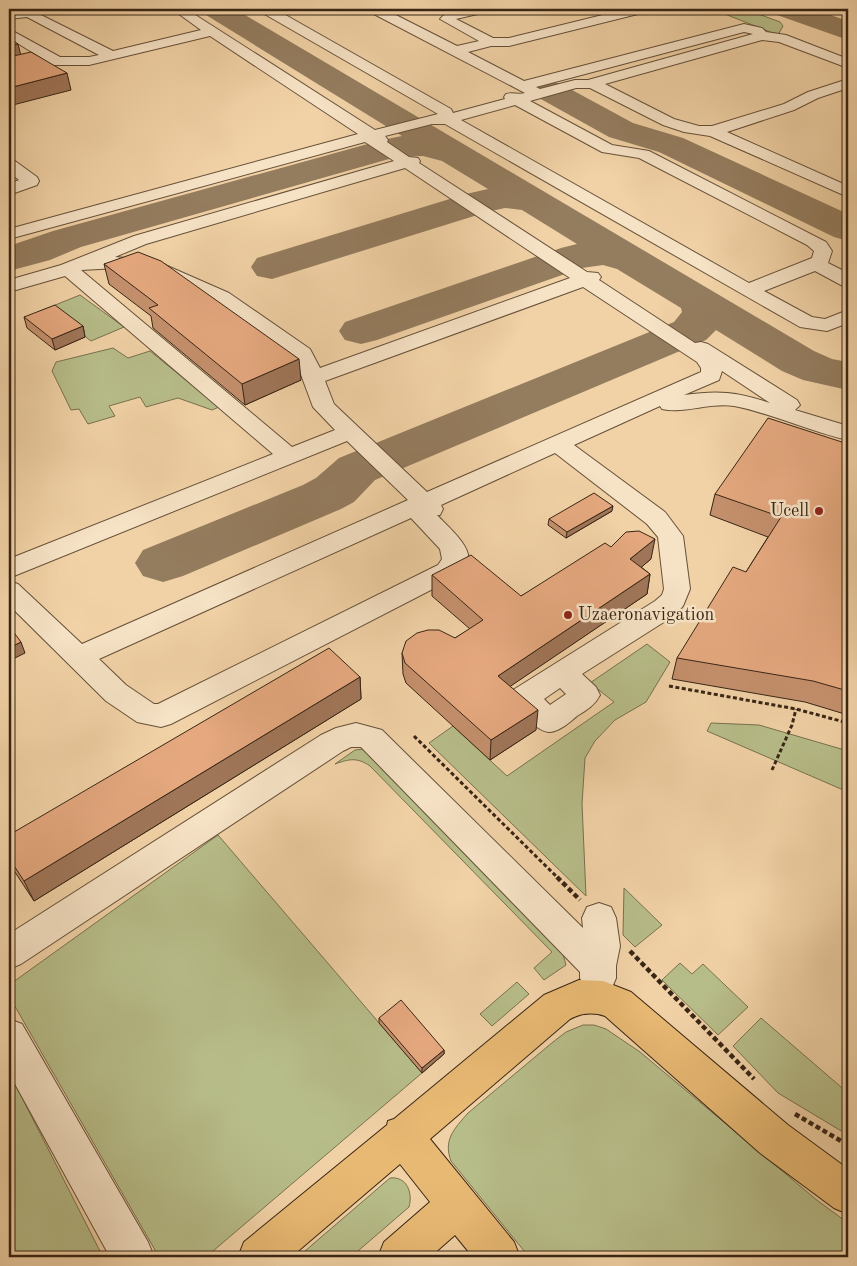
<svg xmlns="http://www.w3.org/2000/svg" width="857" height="1266" font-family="'Old Standard TT',serif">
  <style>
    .green { fill: #b7bd89; stroke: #78714f }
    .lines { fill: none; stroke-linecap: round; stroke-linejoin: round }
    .taxiway { fill: #947c5e; fill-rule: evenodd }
    .minor-casing { stroke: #665039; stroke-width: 2 }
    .major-casing { stroke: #382515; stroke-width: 2 }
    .path-far1 { stroke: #382515; stroke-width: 3; stroke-dasharray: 4 2.5; stroke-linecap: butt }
    .path { stroke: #382515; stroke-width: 4.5; stroke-dasharray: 5 3; stroke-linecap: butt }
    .minor { fill: #f6e2c5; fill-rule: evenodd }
    .major { fill: #e8b973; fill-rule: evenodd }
    .wall { fill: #c5906d; stroke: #382515 }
    .shaded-wall { fill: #a07659; stroke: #382515 }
    .building { fill: #e5a87f; stroke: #382515 }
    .poi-dot { fill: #8f2418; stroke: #f6e2c5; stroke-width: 2 }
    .labels { text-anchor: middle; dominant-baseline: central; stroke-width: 5; stroke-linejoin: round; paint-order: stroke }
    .poi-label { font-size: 18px; fill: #382515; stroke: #f6e2c5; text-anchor: end }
  </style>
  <rect width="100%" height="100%" fill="#f1d2a6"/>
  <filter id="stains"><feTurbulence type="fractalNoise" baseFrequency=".004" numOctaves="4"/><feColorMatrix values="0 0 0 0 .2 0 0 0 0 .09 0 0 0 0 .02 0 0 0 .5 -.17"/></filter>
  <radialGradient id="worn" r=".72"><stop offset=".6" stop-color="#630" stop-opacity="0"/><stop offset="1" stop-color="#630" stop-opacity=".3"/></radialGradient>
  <path class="green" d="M 712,9 L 745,9 L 780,22 L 783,26 L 778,35 Z
    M 80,295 L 124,327 L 91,341 L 58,316 L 38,312 Z
    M 113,348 L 128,358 L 150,351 L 219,407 L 212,410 L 178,398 L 146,407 L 140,397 L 109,406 L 115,416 L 88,424 L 79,409 L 71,410 L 52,371 L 56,362 Z
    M 647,644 L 670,662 L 646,702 L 615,720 L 595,741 L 585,758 L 582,804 L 586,896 L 429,743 L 453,726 L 507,776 L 614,702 L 590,683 Z
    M 711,723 L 759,725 L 848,751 L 848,792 L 707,731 Z
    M 363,749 L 562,951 L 566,965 L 544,980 L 534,968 L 552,952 L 370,766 C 357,757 349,759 335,764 L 355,750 Z
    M 218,835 L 422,1073 L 206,1257 L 159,1257 L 9,996 L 9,985 Z
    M 624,888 L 662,925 L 635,947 L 623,935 Z
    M 680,963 L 692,974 L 703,964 L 748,1007 L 718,1035 L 662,980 Z
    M 517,982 L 529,994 L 492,1026 L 480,1014 Z
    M 761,1018 L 848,1093 L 848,1135 L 778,1093 L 733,1046 Z
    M 583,1025 L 594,1025 L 606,1029 L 640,1052 L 818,1201 L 848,1223 L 848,1257 L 529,1257 L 451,1161 C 443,1140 454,1129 468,1113 L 553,1042 L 566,1032 Z
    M 9,1072 L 103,1257 L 9,1257 Z
    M 390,1178 C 407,1176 413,1193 409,1207 L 351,1257 L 298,1257 Z"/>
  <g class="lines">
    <path class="taxiway" d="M 202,9 L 235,9 L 814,351 L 832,359 L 848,362 L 848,390 L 803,380 L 782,371 L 716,330 L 706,340 L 375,480 L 354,502 L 341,509 L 183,576 L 163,582 L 143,576 L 135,563 L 143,550 L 303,485 L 316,478 L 339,458 L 674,322 L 682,312 L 681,308 L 617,269 L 603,265 L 582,268 L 377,340 L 361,344 L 345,340 L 339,331 L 345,322 L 561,248 L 577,244 L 522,210 L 505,208 L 487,212 L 272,279 L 257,276 L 251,267 L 257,258 L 466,194 L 488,189 L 442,161 L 423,156 L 396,157 L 81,247 L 50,260 L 9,271 L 9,246 L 53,231 L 382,140 L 402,136 L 206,15 Z
      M 773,9 L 813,9 L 848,21 L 848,40 L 777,15 Z
      M 550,81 L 561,84 L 633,123 L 683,138 L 848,214 L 848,241 L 834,237 L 659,152 L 609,137 L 539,98 L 534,91 L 539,84 Z"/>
    <defs>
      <path id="minor" d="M 29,9 L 113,51 L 201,30 L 172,9 L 186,9 L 375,130 L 438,114 L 261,12 L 260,9 L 275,9 L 451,109 L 453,113 L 505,99 L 504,97 L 506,94 C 513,92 518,95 525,93 L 370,12 L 369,9 L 384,9 L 457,46 L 479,41 L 440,19 C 450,6 473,9 487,9 L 486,12 L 456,19 L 493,38 L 509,38 L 627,9 L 647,9 L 646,12 L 509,46 L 491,46 L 468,52 L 524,81 L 744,24 L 762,28 L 766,32 L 786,35 L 848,59 L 848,68 L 779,42 L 762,40 L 605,84 L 674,119 L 699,126 L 712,126 L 784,104 L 808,92 L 848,79 L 848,88 L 818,98 L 794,110 L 727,132 L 848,186 L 848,197 L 710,136 L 684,132 L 663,125 L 590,88 L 576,88 L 530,101 L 612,145 L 649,151 L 826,242 L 832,251 L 828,263 L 848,273 L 848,287 L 841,285 L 815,271 L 764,291 L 812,317 L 825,319 L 848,310 L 848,323 L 827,331 L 800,327 L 445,124 L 432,124 L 385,136 L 388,140 L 387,142 L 409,157 L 418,158 L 420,161 L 419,163 L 587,272 L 598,273 L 601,277 L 599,280 L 695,343 L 701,342 L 708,344 L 797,400 L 800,405 L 795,410 L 848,426 L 848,440 C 811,432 771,413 734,406 C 711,402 684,414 662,409 L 660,406 L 574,445 L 665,512 L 683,536 L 690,589 L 683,606 L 675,615 L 582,674 L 596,687 L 600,695 C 595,705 587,710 577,716 C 570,722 560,731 550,732 C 538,733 514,708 508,698 L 513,690 L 655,601 L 662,595 L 664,589 L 658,537 L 647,524 L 555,453 L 441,505 L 443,509 L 440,515 L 437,515 C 445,524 472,546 468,561 C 466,566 460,572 456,577 L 171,724 L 161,727 L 137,722 L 106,701 L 9,605 L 9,581 L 18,584 L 82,644 L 408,500 L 347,441 L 9,578 L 9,559 L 273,454 L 65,276 L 9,292 L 9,280 L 61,265 L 134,236 L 394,161 L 365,142 L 9,239 L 9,229 L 358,134 L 210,36 L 89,65 L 42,65 L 9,73 L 9,65 L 40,57 L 9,38 L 9,29 L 60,57 L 89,57 L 99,55 L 27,17 L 9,19 L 9,11 ZM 744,32 L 753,34 L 588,80 L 575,80 L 540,89 L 536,87 ZM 515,105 L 602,152 L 639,158 L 807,245 L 814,251 L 812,258 L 749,283 L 461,120 ZM 405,168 L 570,278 L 320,368 L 310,349 L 229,293 L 156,261 L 115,257 L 146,244 ZM 118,268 L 145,270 L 215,301 L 294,356 L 313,407 L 335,430 L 292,447 L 81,270 ZM 583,287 L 697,362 L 701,368 L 701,372 L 427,492 L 334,404 L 325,381 ZM 722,371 L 770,403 C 737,392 719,390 684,395 L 719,380 ZM 411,518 L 440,549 L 442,559 L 438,565 L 158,704 L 154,704 L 126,685 L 99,659 ZM 560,688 L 566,694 L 550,705 L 544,699 Z
        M 9,159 L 15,161 L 37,177 L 39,181 L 37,185 L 9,195 L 9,184 L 19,180 L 9,172 Z
        M 356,723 L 382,730 L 583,928 L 582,918 L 587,907 L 599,903 L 611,907 L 616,918 L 620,946 L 616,966 L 616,978 L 611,990 L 598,995 L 585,990 L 580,978 L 580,972 L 361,747 L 351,747 L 343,751 L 21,964 L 9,969 L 9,934 L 321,735 L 336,728 Z
        M 9,1019 L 22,1024 L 148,1242 L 154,1257 L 110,1257 L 9,1073 Z"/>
      <path id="major" d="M 579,980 L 603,981 L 631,992 L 788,1125 L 848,1169 L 848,1214 L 834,1208 L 760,1153 L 605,1016 C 593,1012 581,1013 570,1019 L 430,1139 L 514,1242 L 520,1257 L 473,1257 L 455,1235 L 430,1257 L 378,1257 L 384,1242 L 430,1202 L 400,1164 L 291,1257 L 238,1257 L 244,1242 L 387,1125 L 388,1121 L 394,1119 L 544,995 Z"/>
    </defs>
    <use href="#minor" class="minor-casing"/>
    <use href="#major" class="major-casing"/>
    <path class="path-far1" d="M 669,686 L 796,709 L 848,723
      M 414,736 L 558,878
      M 772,770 L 792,725 L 796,709"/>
    <path class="path" d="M 557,877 L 580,900
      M 630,951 L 754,1079
      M 795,1114 L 848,1145"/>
    <use href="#minor" class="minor"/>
    <use href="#major" class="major"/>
  </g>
  <path class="wall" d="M 104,264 L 301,380 L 245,405 L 153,328 L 151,316 L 109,284 Z
    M 24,317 L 83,326 L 85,337 L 55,350 L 27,328 Z
    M 848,444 L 848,715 L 805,702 L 672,679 L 677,658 L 746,572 L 768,537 L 710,515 L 715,494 Z
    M 612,511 L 566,538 L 548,525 L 549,519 Z
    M 611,547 L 651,559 L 641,567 L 650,574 L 647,594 L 510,686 L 536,730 L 490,760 L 406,683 L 403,674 L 402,653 L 455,638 L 470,629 L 432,596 L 432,575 L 521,596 Z
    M 360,677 L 361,699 L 34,901 L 9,863 L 9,835 Z
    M 379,1018 L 444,1050 L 444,1054 L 422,1073 L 379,1023 Z"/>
  <path class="shaded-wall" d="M 18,44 L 22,60 L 9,64 L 9,46 Z
    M 67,73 L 71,90 L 9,106 L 9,88 Z
    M 83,326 L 85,337 L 55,350 L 52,339 Z
    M 299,359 L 301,380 L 245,405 L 242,384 Z
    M 613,506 L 612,511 L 566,538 L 567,532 Z
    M 655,539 L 651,559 L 626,580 L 630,559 Z
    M 650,574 L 647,594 L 496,696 L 498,676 Z
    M 21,642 L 25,653 L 9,661 L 9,648 Z
    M 360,677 L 361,699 L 34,901 L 24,881 Z
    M 538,710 L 536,730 L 490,760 L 491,740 Z
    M 444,1050 L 444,1054 L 422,1073 L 422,1068 Z"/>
  <path class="building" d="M 9,38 L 18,44 L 9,46 Z
    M 31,52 L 67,73 L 9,88 L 9,57 Z
    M 138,252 L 161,261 L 299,359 L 242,384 L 149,308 L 158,305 L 104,264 Z
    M 55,305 L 83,326 L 52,339 L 24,317 Z
    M 768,418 L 848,444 L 848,691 L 813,681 L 677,658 L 733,567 L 746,572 L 781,517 L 715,494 Z
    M 594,493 L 613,506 L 567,532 L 549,519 Z
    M 639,531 L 655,539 L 630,559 L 650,574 L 498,676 L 538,710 L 491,740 L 405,663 L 402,653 L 406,641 L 417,633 L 428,630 L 439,630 L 455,638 L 483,620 L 432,575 L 471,555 L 521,596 L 605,543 L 611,547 L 626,532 Z
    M 9,626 L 21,642 L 9,648 Z
    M 329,648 L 360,677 L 24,881 L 9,858 L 9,835 Z
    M 401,1000 L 444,1050 L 422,1068 L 379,1018 Z"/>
  <g class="poi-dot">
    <circle cx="819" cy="511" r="5"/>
    <circle cx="568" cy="615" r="5"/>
  </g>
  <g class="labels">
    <g class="poi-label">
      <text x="809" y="511">Ucell</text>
      <text x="578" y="615" text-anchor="start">Uzaeronavigation</text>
    </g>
  </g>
  <rect width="857" height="1266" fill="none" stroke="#f1d2a6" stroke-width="30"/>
  <rect x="10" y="10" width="837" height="1246" fill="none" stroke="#382515" stroke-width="2.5"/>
  <rect x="15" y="15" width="827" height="1236" fill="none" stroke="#382515"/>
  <rect width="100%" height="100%" filter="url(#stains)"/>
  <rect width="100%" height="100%" fill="url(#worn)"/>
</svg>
